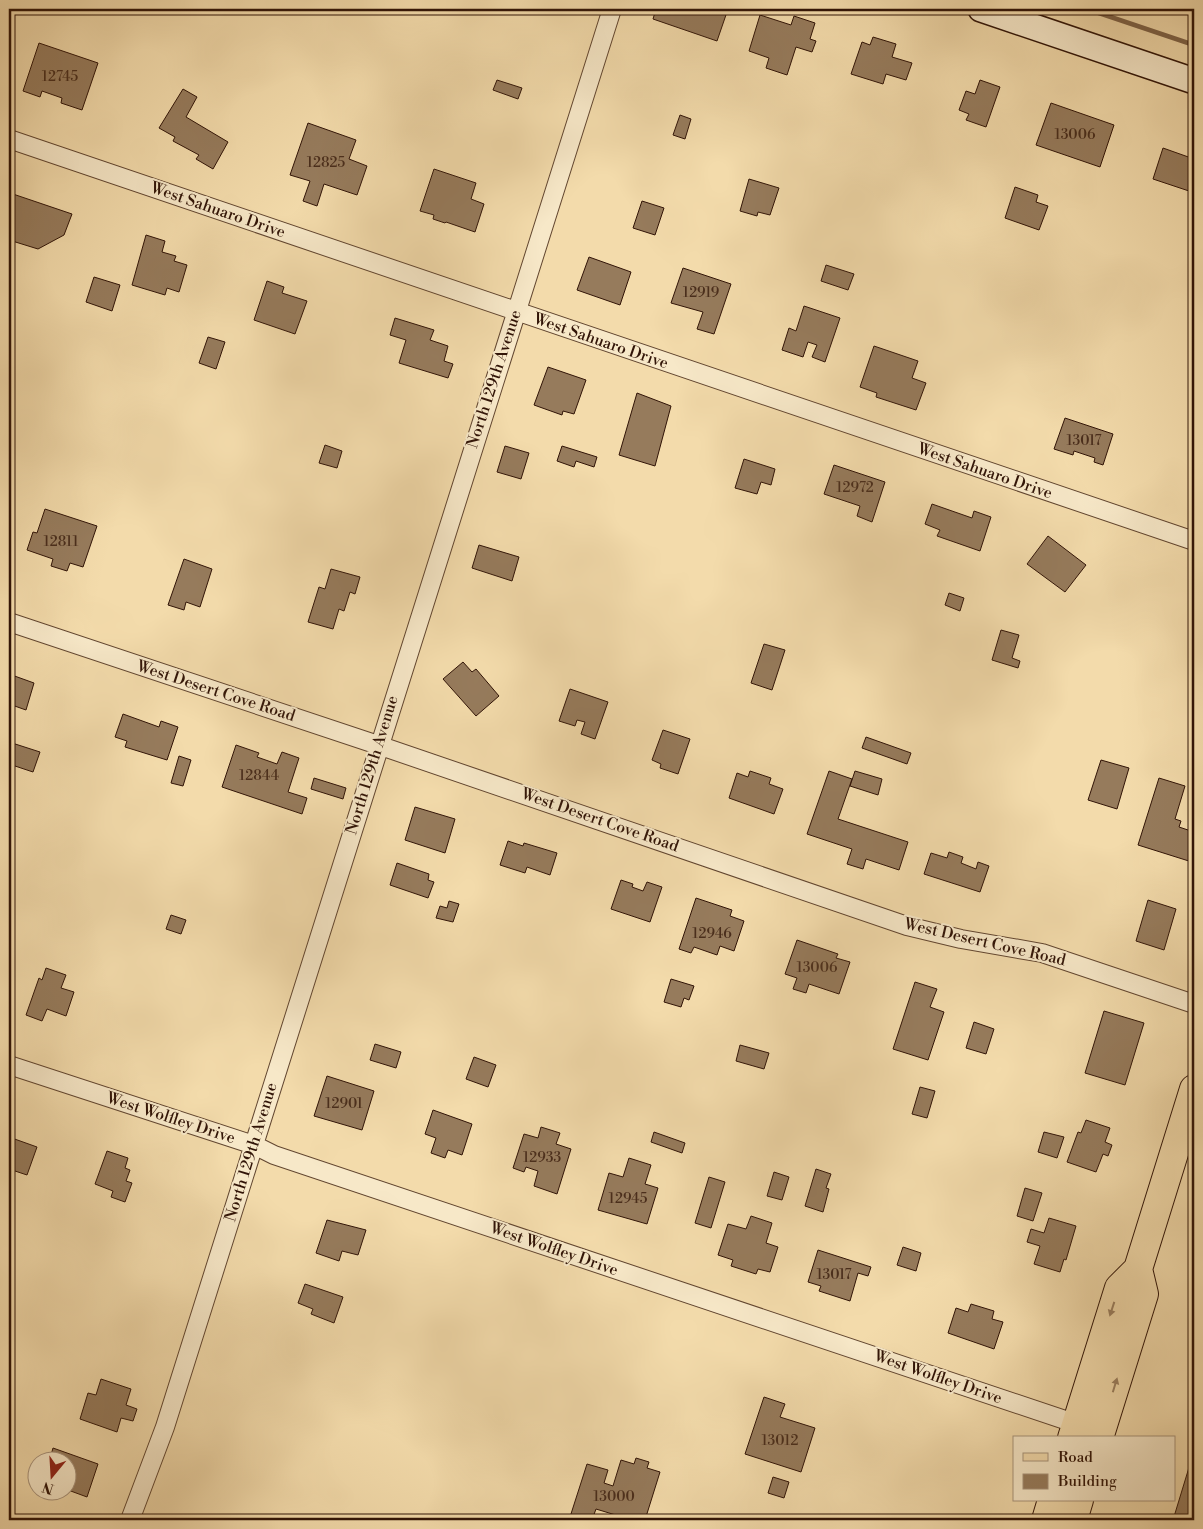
<svg xmlns="http://www.w3.org/2000/svg" width="1203" height="1529" font-family="'Libre Bodoni',serif">
  <style>
    .lines { fill: none; stroke-linecap: round; stroke-linejoin: round }
    .stream { stroke: #7e6348; stroke-width: 4.5 }
    .building { fill: #967b5c; stroke: #311407 }
    .minor-casing { stroke: #624630; stroke-width: 20 }
    .secondary-casing { stroke: #311407; stroke-width: 28 }
    .primary-casing { stroke: #311407; stroke-width: 30 }
    .minor { stroke: #f7e8c8; stroke-width: 18 }
    .secondary { stroke: #f7e8c8; stroke-width: 25 }
    .primary { stroke: #f3dbab; stroke-width: 28 }
    .oneway { fill: #9c8161 }
    .labels { text-anchor: middle; dominant-baseline: central; stroke-width: 4; stroke-linejoin: round; paint-order: stroke }
    .number-label { font-size: 14px; fill: #4a2e1c }
    .street-label { font-size: 16px; fill: #311407; stroke: #f7e8c8 }
  </style>
  <rect width="100%" height="100%" fill="#f3dbab"/>
  <filter id="stains"><feTurbulence type="fractalNoise" baseFrequency=".004" numOctaves="4"/><feColorMatrix values="0 0 0 0 .2 0 0 0 0 .09 0 0 0 0 .02 0 0 0 .5 -.17"/></filter>
  <radialGradient id="worn" r=".72"><stop offset=".6" stop-color="#630" stop-opacity="0"/><stop offset="1" stop-color="#630" stop-opacity=".3"/></radialGradient>
  <g class="lines">
    <path class="stream" d="M 1087,9 L 1194,45"/>
  </g>
  <path class="building" d="M 656,9 L 728,9 L 717,41 L 653,19 Z
    M 760,15 L 791,25 L 794,16 L 815,23 L 810,39 L 816,41 L 812,52 L 796,47 L 787,75 L 766,68 L 769,58 L 749,51 Z
    M 873,37 L 896,44 L 892,57 L 912,63 L 906,80 L 886,74 L 883,84 L 851,74 L 862,42 L 870,45 Z
    M 39,43 L 98,63 L 82,110 L 61,103 L 62,98 L 42,91 L 40,97 L 23,91 Z
    M 497,80 L 522,88 L 518,99 L 493,90 Z
    M 980,80 L 1000,87 L 986,127 L 966,120 L 969,114 L 959,110 L 966,91 L 975,94 Z
    M 183,89 L 197,97 L 186,117 L 228,142 L 213,169 L 196,159 L 199,155 L 173,141 L 175,137 L 159,128 Z
    M 1051,103 L 1114,125 L 1100,167 L 1036,145 Z
    M 680,115 L 691,119 L 685,139 L 673,135 Z
    M 308,123 L 356,140 L 349,159 L 367,166 L 357,195 L 324,184 L 317,206 L 303,201 L 310,181 L 290,175 Z
    M 1163,148 L 1194,159 L 1194,184 L 1192,192 L 1153,179 Z
    M 434,169 L 476,183 L 471,199 L 484,204 L 475,232 L 446,222 L 445,223 L 433,219 L 434,215 L 420,211 Z
    M 749,179 L 779,188 L 770,215 L 758,212 L 757,216 L 740,211 Z
    M 1015,187 L 1038,195 L 1036,202 L 1048,206 L 1039,230 L 1005,218 Z
    M 10,193 L 72,214 L 64,235 L 38,249 L 9,240 Z
    M 642,201 L 664,208 L 655,235 L 633,228 Z
    M 146,235 L 165,241 L 162,252 L 176,256 L 174,261 L 187,265 L 179,292 L 167,288 L 165,295 L 132,285 Z
    M 589,257 L 631,272 L 620,305 L 577,290 Z
    M 826,265 L 854,274 L 848,290 L 821,281 Z
    M 683,268 L 731,284 L 714,334 L 697,329 L 703,312 L 671,303 Z
    M 94,277 L 120,285 L 112,311 L 86,302 Z
    M 267,281 L 284,287 L 282,293 L 307,301 L 295,334 L 254,320 Z
    M 804,306 L 840,318 L 825,362 L 812,357 L 817,345 L 808,342 L 803,357 L 782,350 L 789,328 L 796,331 Z
    M 395,318 L 434,330 L 430,340 L 448,346 L 444,361 L 453,364 L 448,378 L 399,363 L 406,340 L 390,335 Z
    M 208,337 L 225,342 L 216,369 L 199,363 Z
    M 874,346 L 918,361 L 912,378 L 926,383 L 916,410 L 876,397 L 877,393 L 860,387 Z
    M 548,367 L 586,380 L 574,414 L 563,411 L 562,415 L 534,405 Z
    M 637,393 L 671,406 L 655,466 L 619,455 Z
    M 1065,418 L 1113,434 L 1103,465 L 1094,462 L 1095,458 L 1074,451 L 1073,455 L 1054,449 Z
    M 325,445 L 342,451 L 337,468 L 319,463 Z
    M 505,446 L 529,453 L 521,479 L 497,472 Z
    M 562,446 L 597,457 L 594,467 L 576,461 L 574,467 L 557,461 Z
    M 744,459 L 775,469 L 771,485 L 761,482 L 757,494 L 735,488 Z
    M 834,465 L 885,482 L 872,522 L 857,516 L 860,506 L 824,494 Z
    M 932,504 L 972,518 L 974,511 L 991,517 L 980,551 L 937,536 L 940,530 L 925,524 Z
    M 45,509 L 97,526 L 83,567 L 70,563 L 67,571 L 51,566 L 53,559 L 27,550 L 33,532 L 37,533 Z
    M 1048,536 L 1086,565 L 1065,592 L 1027,564 Z
    M 479,545 L 519,557 L 512,581 L 472,568 Z
    M 184,559 L 212,569 L 200,607 L 186,602 L 184,610 L 168,605 Z
    M 331,569 L 360,577 L 355,594 L 350,592 L 344,611 L 339,609 L 333,629 L 308,622 L 319,587 L 325,589 Z
    M 949,593 L 964,598 L 960,611 L 945,605 Z
    M 1001,630 L 1019,635 L 1012,658 L 1020,661 L 1018,668 L 992,660 Z
    M 764,644 L 785,650 L 772,690 L 751,683 Z
    M 463,662 L 472,672 L 476,669 L 499,696 L 476,716 L 443,679 Z
    M 9,674 L 34,683 L 26,710 L 9,704 Z
    M 570,689 L 608,702 L 595,739 L 581,734 L 585,722 L 577,720 L 575,726 L 559,721 Z
    M 123,714 L 159,727 L 161,721 L 178,727 L 167,760 L 125,747 L 127,741 L 115,737 Z
    M 663,730 L 690,739 L 678,774 L 660,768 L 661,764 L 652,760 Z
    M 866,737 L 911,753 L 907,764 L 862,748 Z
    M 9,742 L 40,752 L 33,772 L 9,764 Z
    M 236,745 L 259,753 L 257,757 L 277,764 L 282,752 L 299,758 L 288,792 L 307,798 L 302,814 L 222,787 Z
    M 179,756 L 191,760 L 183,786 L 171,783 Z
    M 1101,760 L 1129,768 L 1117,809 L 1088,800 Z
    M 750,771 L 771,778 L 769,784 L 783,789 L 774,814 L 729,798 L 737,773 L 748,777 Z
    M 829,771 L 852,779 L 838,819 L 908,842 L 899,870 L 866,859 L 863,869 L 847,864 L 852,849 L 807,834 Z
    M 855,771 L 882,779 L 878,795 L 850,786 Z
    M 314,778 L 346,788 L 343,799 L 311,789 Z
    M 1159,778 L 1185,786 L 1175,819 L 1181,821 L 1179,827 L 1194,832 L 1194,854 L 1192,862 L 1138,845 Z
    M 415,807 L 455,819 L 445,853 L 405,840 Z
    M 508,841 L 523,846 L 524,843 L 557,853 L 550,875 L 527,867 L 525,873 L 500,865 Z
    M 949,852 L 963,857 L 961,863 L 976,869 L 978,862 L 989,866 L 980,892 L 924,874 L 931,853 L 947,858 Z
    M 397,863 L 429,874 L 428,880 L 434,882 L 428,898 L 390,885 Z
    M 621,880 L 633,884 L 632,887 L 643,891 L 647,882 L 662,887 L 650,922 L 611,909 Z
    M 696,898 L 732,910 L 730,916 L 744,921 L 734,951 L 720,946 L 717,955 L 694,947 L 691,953 L 679,949 Z
    M 1148,900 L 1176,909 L 1164,950 L 1136,941 Z
    M 449,901 L 459,904 L 453,922 L 436,918 L 440,906 L 447,908 Z
    M 171,915 L 186,920 L 181,934 L 166,929 Z
    M 797,940 L 838,954 L 836,958 L 850,962 L 839,994 L 809,984 L 806,993 L 793,989 L 797,978 L 785,974 Z
    M 46,968 L 66,975 L 61,988 L 74,992 L 66,1016 L 47,1009 L 42,1021 L 26,1015 L 39,978 L 42,980 Z
    M 671,979 L 694,986 L 689,1000 L 684,998 L 681,1007 L 664,1002 Z
    M 915,982 L 937,989 L 930,1007 L 944,1012 L 928,1060 L 893,1049 Z
    M 1104,1011 L 1144,1023 L 1125,1085 L 1085,1073 Z
    M 974,1022 L 994,1029 L 986,1054 L 966,1048 Z
    M 375,1044 L 401,1052 L 396,1068 L 370,1060 Z
    M 740,1045 L 769,1053 L 764,1069 L 736,1061 Z
    M 474,1057 L 496,1065 L 488,1087 L 466,1079 Z
    M 327,1076 L 374,1091 L 362,1130 L 314,1116 Z
    M 920,1087 L 935,1091 L 927,1118 L 912,1114 Z
    M 433,1110 L 472,1124 L 462,1155 L 448,1150 L 445,1158 L 431,1153 L 436,1138 L 425,1134 Z
    M 1086,1120 L 1110,1128 L 1105,1142 L 1112,1145 L 1108,1156 L 1103,1154 L 1096,1172 L 1067,1162 L 1078,1132 L 1081,1133 Z
    M 541,1127 L 560,1133 L 556,1144 L 571,1149 L 557,1194 L 534,1186 L 538,1171 L 526,1167 L 524,1172 L 513,1168 L 524,1134 L 538,1138 Z
    M 654,1132 L 685,1143 L 682,1153 L 651,1142 Z
    M 1044,1132 L 1064,1137 L 1057,1158 L 1038,1152 Z
    M 9,1137 L 37,1147 L 27,1175 L 9,1169 Z
    M 107,1151 L 128,1158 L 125,1168 L 130,1170 L 126,1181 L 132,1183 L 125,1202 L 111,1197 L 113,1191 L 95,1184 Z
    M 629,1158 L 651,1165 L 645,1184 L 658,1188 L 647,1224 L 598,1210 L 609,1173 L 623,1177 Z
    M 816,1169 L 831,1174 L 826,1188 L 829,1189 L 823,1212 L 805,1206 Z
    M 774,1172 L 789,1177 L 782,1200 L 767,1196 Z
    M 709,1177 L 725,1182 L 711,1228 L 695,1223 Z
    M 1025,1188 L 1042,1193 L 1033,1221 L 1017,1216 Z
    M 751,1216 L 772,1223 L 766,1243 L 778,1247 L 770,1272 L 758,1269 L 756,1274 L 731,1266 L 733,1260 L 718,1255 L 728,1224 L 746,1229 Z
    M 1049,1218 L 1076,1226 L 1066,1260 L 1064,1259 L 1060,1272 L 1034,1264 L 1040,1246 L 1027,1242 L 1031,1229 L 1044,1233 Z
    M 327,1220 L 366,1230 L 358,1255 L 342,1251 L 339,1261 L 316,1253 Z
    M 903,1247 L 921,1253 L 916,1271 L 897,1265 Z
    M 818,1250 L 871,1267 L 868,1276 L 858,1273 L 850,1301 L 819,1291 L 821,1286 L 808,1282 Z
    M 305,1284 L 343,1297 L 334,1323 L 311,1314 L 313,1309 L 298,1303 Z
    M 971,1304 L 994,1311 L 992,1319 L 1003,1322 L 994,1349 L 948,1333 L 956,1308 L 968,1312 Z
    M 101,1379 L 131,1389 L 126,1405 L 137,1409 L 133,1421 L 121,1418 L 117,1432 L 80,1419 L 88,1393 L 96,1395 Z
    M 764,1397 L 785,1404 L 780,1417 L 815,1428 L 801,1472 L 745,1454 Z
    M 53,1448 L 98,1464 L 87,1497 L 68,1490 L 68,1462 L 49,1462 Z
    M 1194,1451 L 1194,1520 L 1173,1520 Z
    M 636,1458 L 649,1462 L 647,1468 L 660,1472 L 645,1520 L 632,1520 L 596,1509 L 592,1520 L 580,1520 L 570,1517 L 587,1464 L 608,1470 L 604,1483 L 613,1486 L 621,1460 L 634,1464 Z
    M 773,1477 L 789,1482 L 784,1498 L 768,1493 Z"/>
  <g class="lines">
    <defs>
      <path id="minor" d="M 9,139 L 1194,541
        M 9,622 L 378,745 L 907,926 L 961,939 L 1042,953 L 1194,1004
        M 9,1065 L 254,1145 L 274,1155 L 1086,1427
        M 130,1520 L 165,1427 L 612,9"/>
      <path id="secondary" d="M 981,9 L 1194,81"/>
      <path id="primary" d="M 1072,1438 L 1119,1288 L 1138,1269 L 1194,1089
        M 1099,1438 L 1144,1294 L 1138,1269
        M 1046,1520 L 1052,1500
        M 1073,1520 L 1079,1500"/>
    </defs>
    <use href="#minor" class="minor-casing"/>
    <use href="#secondary" class="secondary-casing"/>
    <use href="#primary" class="primary-casing"/>
    <use href="#minor" class="minor"/>
    <use href="#secondary" class="secondary"/>
    <use href="#primary" class="primary"/>
  </g>
  <defs><path id="oneway-solid" d="M-6-.8H1V-3.2L6.5 0L1 3.2V.8H-6Z" transform="scale(1.25)"/></defs>
  <g class="oneway">
    <use href="#oneway-solid" transform="translate(1112 1309) rotate(108)"/>
    <use href="#oneway-solid" transform="translate(1115 1385) rotate(-73)"/>
  </g>
  <g class="labels">
    <g class="number-label">
      <text x="60" y="77">12745</text>
      <text x="1075" y="135">13006</text>
      <text x="326" y="163">12825</text>
      <text x="701" y="293">12919</text>
      <text x="1084" y="441">13017</text>
      <text x="855" y="488">12972</text>
      <text x="61" y="542">12811</text>
      <text x="259" y="776">12844</text>
      <text x="712" y="934">12946</text>
      <text x="817" y="968">13006</text>
      <text x="344" y="1104">12901</text>
      <text x="542" y="1158">12933</text>
      <text x="628" y="1199">12945</text>
      <text x="834" y="1275">13017</text>
      <text x="780" y="1441">13012</text>
      <text x="614" y="1497">13000</text>
    </g>
    <g class="street-label">
      <text transform="translate(218 210) rotate(19)">West Sahuaro Drive</text>
      <text transform="translate(601 341) rotate(19)">West Sahuaro Drive</text>
      <text transform="translate(494 379) rotate(-72)">North 129th Avenue</text>
      <text transform="translate(985 471) rotate(19)">West Sahuaro Drive</text>
      <text transform="translate(216 691) rotate(18)">West Desert Cove Road</text>
      <text transform="translate(372 765) rotate(-73)">North 129th Avenue</text>
      <text transform="translate(600 820) rotate(19)">West Desert Cove Road</text>
      <text transform="translate(985 942) rotate(13)">West Desert Cove Road</text>
      <text transform="translate(171 1118) rotate(18)">West Wolfley Drive</text>
      <text transform="translate(251 1152) rotate(-73)">North 129th Avenue</text>
      <text transform="translate(554 1249) rotate(19)">West Wolfley Drive</text>
      <text transform="translate(938 1377) rotate(19)">West Wolfley Drive</text>
    </g>
  </g>
  <rect width="1203" height="1529" fill="none" stroke="#f3dbab" stroke-width="30"/>
  <rect x="10" y="10" width="1183" height="1509" fill="none" stroke="#311407" stroke-width="2.5"/>
  <rect x="15" y="15" width="1173" height="1499" fill="none" stroke="#311407"/>
  <rect x="1013" y="1436" width="162" height="65" fill="#f7e8c8" stroke="#a8937b"/>
  <rect x="1023" y="1453" width="25" height="8" fill="#f3dbab" stroke="#a8937b"/>
  <text x="1058" y="1462" font-size="15" fill="#311407">Road</text>
  <rect x="1023" y="1474" width="25" height="15" fill="#967b5c" stroke="#a8937b"/>
  <text x="1058" y="1486" font-size="15" fill="#311407">Building</text>
  <g transform="translate(52 1476) rotate(198)"><circle r="24" fill="#f7e8c8" stroke="#a8937b"/>
  <path d="M0-4L9 19L0 12L-9 19Z" fill="#8f2418"/>
  <text y="-8" font-size="14" font-weight="bold" text-anchor="middle" fill="#311407">N</text>
  </g>
  <rect width="100%" height="100%" filter="url(#stains)"/>
  <rect width="100%" height="100%" fill="url(#worn)"/>
</svg>
